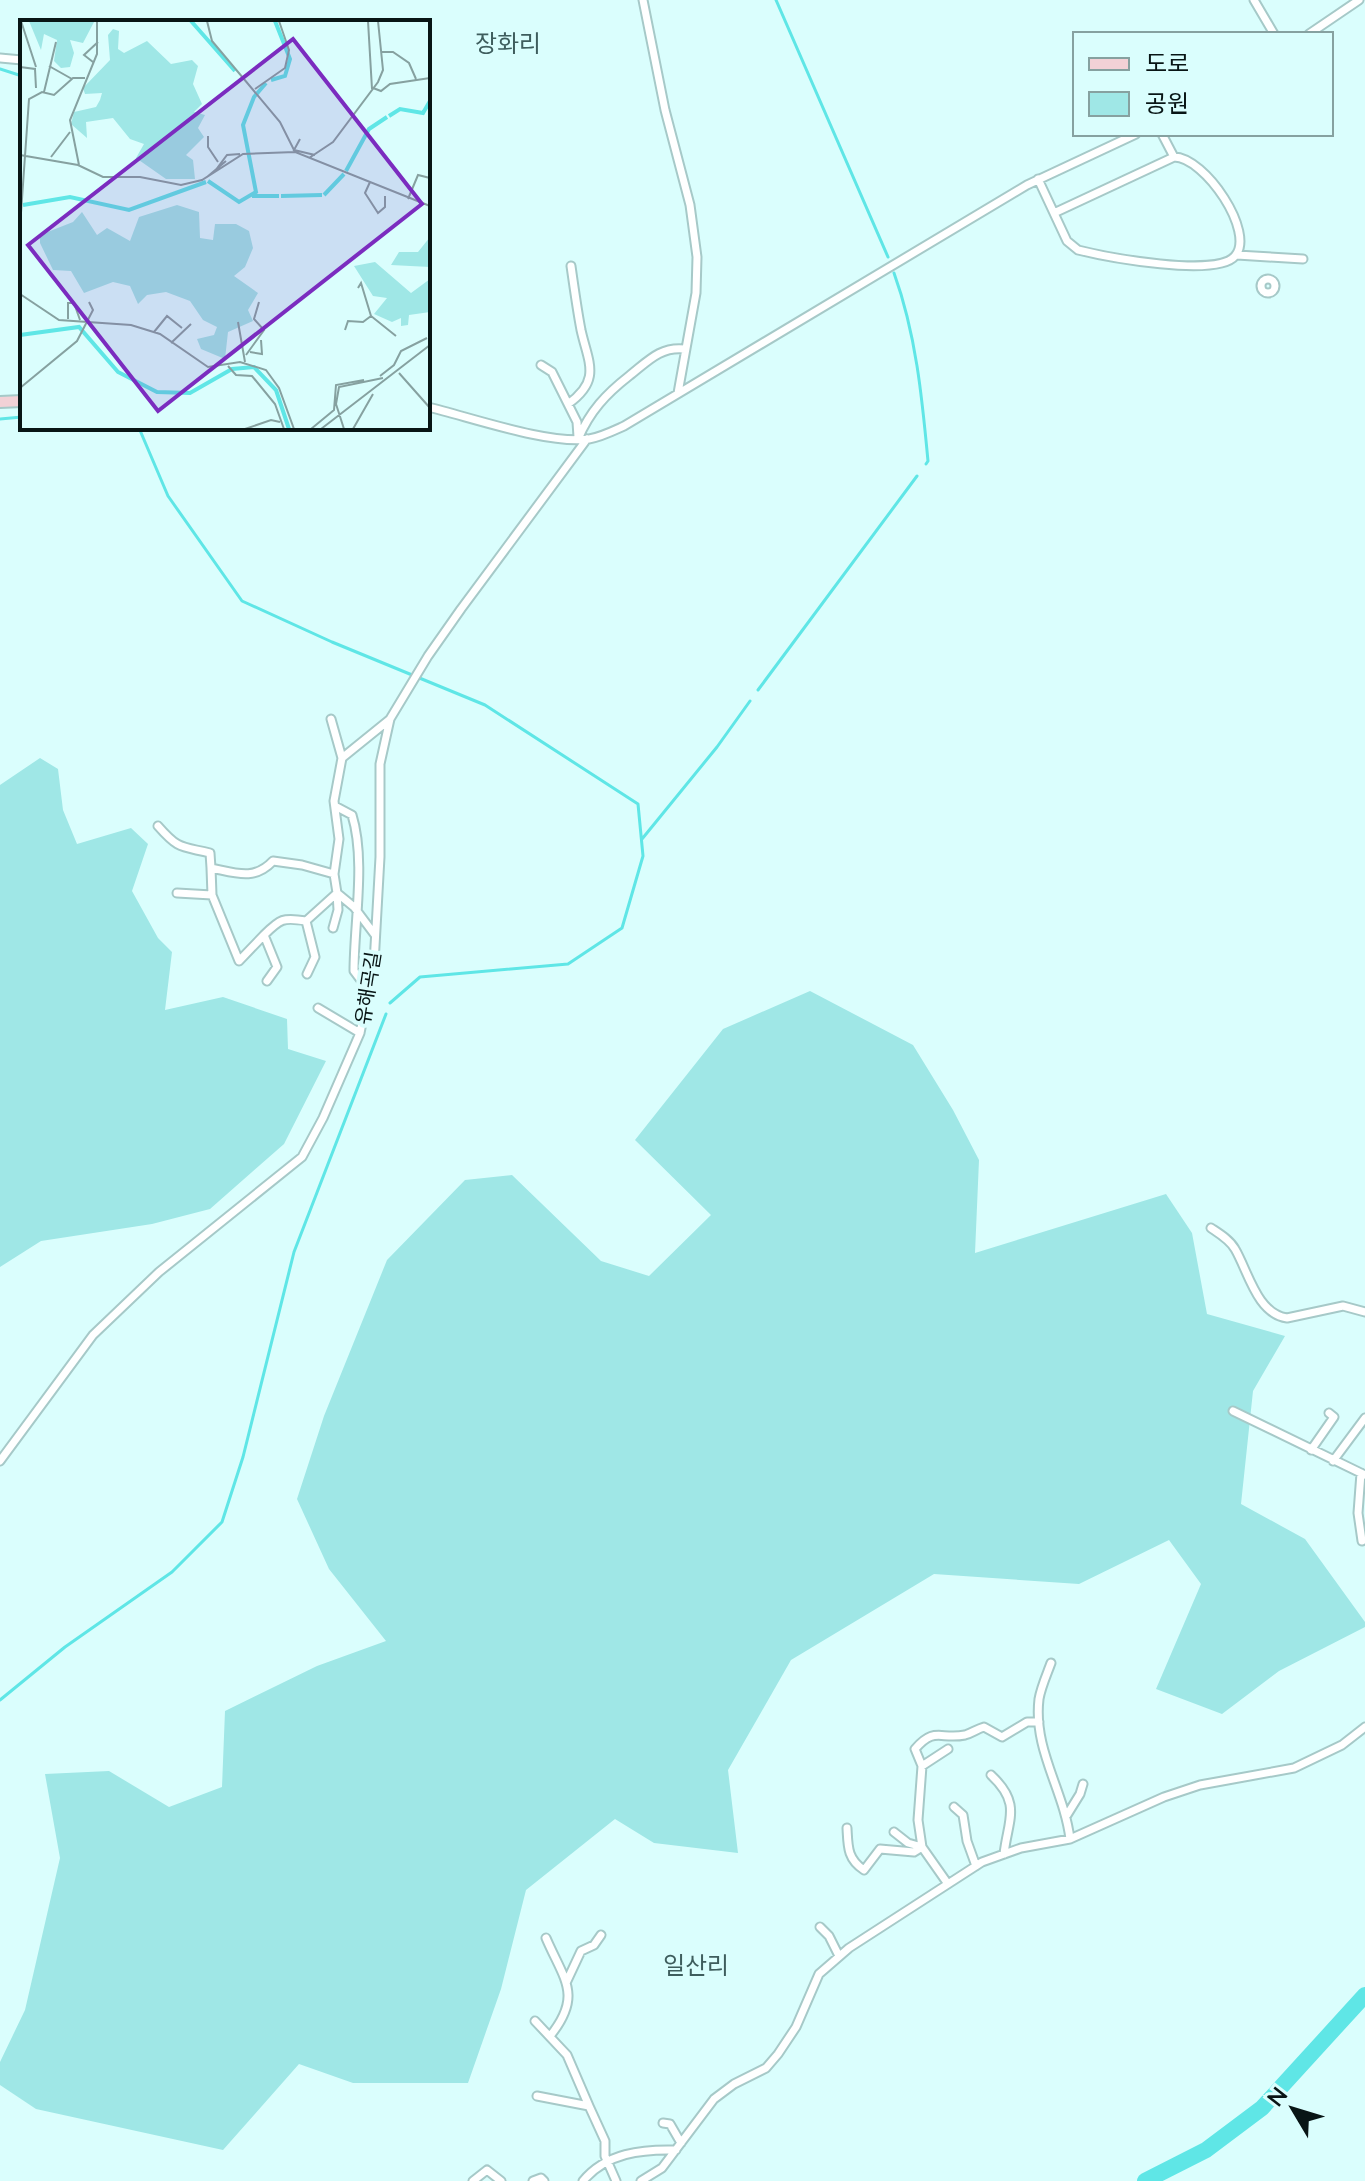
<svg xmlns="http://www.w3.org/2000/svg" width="1365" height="2181" font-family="Lato,'Noto Sans KR',sans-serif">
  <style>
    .green { fill: #9fe7e6 }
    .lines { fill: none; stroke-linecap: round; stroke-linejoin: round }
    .stream { stroke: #5fe6e6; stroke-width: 3 }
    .river { stroke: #5fe6e6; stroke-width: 16 }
    .street-casing { stroke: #a6c9c8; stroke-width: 11 }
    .secondary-casing { stroke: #a6c9c8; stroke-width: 14 }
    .street { stroke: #fff; stroke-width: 7 }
    .secondary { stroke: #f2d1d6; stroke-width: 10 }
    .labels { text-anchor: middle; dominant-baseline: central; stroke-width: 8; stroke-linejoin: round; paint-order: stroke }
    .street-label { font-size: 20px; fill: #081515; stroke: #dafefd }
    .quarter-label { font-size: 24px; fill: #3e5d5d; stroke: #dafefd }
    .inset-river { fill: none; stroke: #5fe6e6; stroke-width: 4 }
    .inset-road { fill: none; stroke: #86a1a0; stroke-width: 2 }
    .view { fill: #7b2cbf; fill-opacity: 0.15; stroke: #7b2cbf; stroke-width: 4 }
    .inset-edge { fill: none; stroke: #081515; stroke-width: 4 }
  </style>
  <rect width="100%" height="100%" fill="#dafefd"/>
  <path class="green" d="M 40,758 L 58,769 L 63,810 L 77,844 L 131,828 L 148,844 L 132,891 L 158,938 L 172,952 L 165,1010 L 223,997 L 287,1019 L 288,1049 L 326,1061 L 284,1144 L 210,1209 L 152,1224 L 41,1241 L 0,1267 L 0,785 Z
    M 810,991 L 913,1045 L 953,1110 L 979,1160 L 975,1253 L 1166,1194 L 1192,1233 L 1207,1314 L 1285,1336 L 1253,1391 L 1241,1504 L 1305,1539 L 1365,1622 L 1365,1627 L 1279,1671 L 1222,1714 L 1156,1689 L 1201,1584 L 1169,1540 L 1079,1584 L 934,1574 L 791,1660 L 728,1770 L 738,1853 L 654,1843 L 615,1819 L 526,1890 L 501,1989 L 468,2083 L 353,2083 L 299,2064 L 223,2150 L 36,2109 L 0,2085 L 0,2062 L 25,2010 L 60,1858 L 45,1774 L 109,1771 L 169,1807 L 222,1787 L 225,1711 L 317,1666 L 386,1641 L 329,1569 L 297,1499 L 324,1416 L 387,1260 L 465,1180 L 512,1175 L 601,1261 L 649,1276 L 711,1215 L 635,1140 L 723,1029 Z"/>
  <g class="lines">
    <path class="stream" d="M 776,0 L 888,257
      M 0,69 L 22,76
      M 894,273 C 916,334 922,397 928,461 L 926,464
      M 0,419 L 22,417
      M 139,428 L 168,496 L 242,601 L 332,642 L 485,705 L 638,804 L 643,856 L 622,928 L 568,964 L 420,977 L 390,1003
      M 758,690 L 917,476
      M 642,839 L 717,747 L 750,701
      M 0,1700 L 65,1647 L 172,1572 L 222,1522 L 243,1457 L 294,1252 L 386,1014"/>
    <path class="river" d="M 1145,2181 L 1206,2150 L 1262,2108 L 1365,1995"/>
    <defs>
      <path id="street" d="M 643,0 L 665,110 L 690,205 L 697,257 L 696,293 L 678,393
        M 1254,0 L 1274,34
        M 1309,34 L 1359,0
        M 0,58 L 22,60
        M 1038,179 L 1067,241 L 1078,250 C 1106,257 1217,278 1235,256 C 1256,233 1205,157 1174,157
        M 1054,213 L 1174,157 L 1162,134
        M 1237,255 L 1303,259
        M1261 286a7 7 0 1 1 14 0a7 7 0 1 1-14 0Z
        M 541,365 L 552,372 L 577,422 L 578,437
        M 568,404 C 602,380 588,362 581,330 C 577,309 574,287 571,266
        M 428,407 C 470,417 549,445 589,439 C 601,437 613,431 624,426 L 1027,185 L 1136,134
        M 578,439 C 590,411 606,394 629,376 C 647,362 660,346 685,349
        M 331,719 L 342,758
        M 335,806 L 352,815 C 366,860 354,924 354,971 L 369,991
        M 158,826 C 179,850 181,846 210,853 L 211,868 C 236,873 254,881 273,861 L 302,865 L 334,874
        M 211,868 L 212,895 L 239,961 L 264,935
        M 177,893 L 212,895
        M 333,928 L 338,910 L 337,893
        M 375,935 L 354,907 L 337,893 L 334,874 L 339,839 L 334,801 L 342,758 L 389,720
        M 307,974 L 315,957 L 306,921 L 337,893
        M 267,981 L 277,967 L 264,935 C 280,919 283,917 306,921
        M 318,1008 L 360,1033
        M 1211,1228 C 1220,1234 1230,1240 1235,1249 C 1248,1271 1257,1314 1287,1318 L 1343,1306 L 1365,1312
        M 1233,1411 L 1365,1475
        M 1311,1450 L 1334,1417 L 1329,1413
        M 0,1461 L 93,1335 L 159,1272 L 302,1157 L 323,1118 L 360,1033 L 374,964 L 380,857 L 380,764 L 390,719 L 428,656 L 461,609 L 587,439
        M 1333,1461 L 1365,1418
        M 1361,1473 L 1358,1513 L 1362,1541
        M 1051,1663 C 1047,1674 1041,1687 1039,1699 C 1033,1750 1064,1790 1070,1839
        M 922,1766 L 948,1749
        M 991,1775 C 1022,1804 1008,1819 1004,1854
        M 954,1807 L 963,1815 L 967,1841 L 976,1866
        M 1067,1815 L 1080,1794 L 1083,1784
        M 847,1828 C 848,1846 847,1859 864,1870 L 880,1849 L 914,1852 L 922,1847
        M 894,1832 L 908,1843 L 922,1847
        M 948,1884 L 922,1847 L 918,1820 L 922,1766 L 915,1749 C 935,1726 940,1740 965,1735 C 972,1733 977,1729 984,1727 L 1002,1737 L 1027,1722 L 1039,1722
        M 820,1927 L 829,1936 L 839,1956
        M 546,1938 C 564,1980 583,1995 550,2036
        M 566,1983 L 581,1951 L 594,1945 L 601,1935
        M 535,2021 L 567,2055 L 589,2106
        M 537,2096 L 589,2106 L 605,2141 L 605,2156 L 616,2181
        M 663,2123 L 670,2124 L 681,2143
        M 473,2181 L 487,2170 L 501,2181
        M 533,2181 L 541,2178 L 544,2181
        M 583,2181 C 606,2153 642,2149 676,2150
        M 641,2181 L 662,2168 L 714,2099 L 734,2084 L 766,2068 L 778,2054 L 796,2027 L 819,1974 L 849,1948 L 982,1862 L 1021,1848 L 1070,1839 L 1164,1797 L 1200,1785 L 1294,1768 L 1342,1745 L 1365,1727"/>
      <path id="secondary" d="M 0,402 L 22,401"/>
    </defs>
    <use href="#street" class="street-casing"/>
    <use href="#secondary" class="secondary-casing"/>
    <use href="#street" class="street"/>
    <use href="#secondary" class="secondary"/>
  </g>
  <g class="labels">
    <g class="street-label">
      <text transform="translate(367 988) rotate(-81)">유해곡길</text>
    </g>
    <g class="quarter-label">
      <text x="508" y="42">장화리</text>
      <text x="696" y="1964">일산리</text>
    </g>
  </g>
  <g transform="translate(20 20)">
    <rect width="410" height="410" fill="#dafefd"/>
    <path d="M 9,1 L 73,1 L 74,2 L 63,23 L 50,20 L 54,33 L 50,47 L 41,48 L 34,41 L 37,20 L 24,14 L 21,30 ZM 93,9 L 99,11 L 98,29 L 104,33 L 127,21 L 151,44 L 172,40 L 178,46 L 173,64 L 182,84 L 174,92 L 185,95 L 178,108 L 184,117 L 166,135 L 173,140 L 175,159 L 146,159 L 116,138 L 124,124 L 110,119 L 93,98 L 66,102 L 67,118 L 51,104 L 54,92 L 76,87 L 80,80 L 82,73 L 65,74 L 63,68 L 90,40 L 88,15 ZM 157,185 L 179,192 L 180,218 L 193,220 L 195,204 L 216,204 L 229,211 L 233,228 L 225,247 L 214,256 L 238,273 L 228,290 L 233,301 L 208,312 L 205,339 L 181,329 L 177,319 L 194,315 L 197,307 L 183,300 L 170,281 L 146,272 L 127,275 L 118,284 L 110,266 L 93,262 L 64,273 L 51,251 L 33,250 L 20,223 L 20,215 L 53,202 L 62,192 L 77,215 L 87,208 L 110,221 L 119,197 ZM 410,217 L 410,247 L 371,245 L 379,232 L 398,232 ZM 355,242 L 391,273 L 410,259 L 410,292 L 389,295 L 388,305 L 381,306 L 381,298 L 372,302 L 354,294 L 367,278 L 353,276 L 334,246 Z" fill="#9fe7e6"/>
    <path class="inset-river" d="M 171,1 L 215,51M 251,60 L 265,56 L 270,39 L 255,1M 369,96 L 380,89 L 403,93 L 410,81M 326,151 L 349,109 L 367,97M 188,161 L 219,182 L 236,172 L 223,105 L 234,77 L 246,63M 304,175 L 324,154M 232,176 L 259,176M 261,176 L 302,175M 3,185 L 50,177 L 109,190 L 186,162M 0,315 L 59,307 L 98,352 L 137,372 L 170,373 L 212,349 L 234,347 L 256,370 L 269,409"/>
    <path class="inset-road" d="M 1,1 L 16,47M 187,1 L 192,21 L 260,102 L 275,132 L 410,186M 348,1 L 352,69M 361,32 L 373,32 L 389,43 L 396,59M 73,42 L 64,35 L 78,22M 29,46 L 52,59M 0,47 L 15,49 L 16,68M 353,68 L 361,71 L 370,64 L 410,58M 235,69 L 265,48 L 269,30 L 259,1M 24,72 L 36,22M 188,116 L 188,127 L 198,142M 280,119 L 274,130 L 295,135M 0,135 L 58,145 L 83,157 L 120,157 L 161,165 L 182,160 L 223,134 L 275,132M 31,137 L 50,112M 289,138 L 313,122 L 358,62 L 363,50 L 358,1M 59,145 L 50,100 L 77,34 L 77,1M 195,151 L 207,135 L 220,134M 187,157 L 206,141M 350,162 L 345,173 L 358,193 L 365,187 L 365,176M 388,179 L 398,155 L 410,158M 0,207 L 9,79 L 22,72 L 34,75 L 53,58 L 65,58M 338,268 L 341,263 L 351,296 L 376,316M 0,274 L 39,300 L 111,305 L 140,314 L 188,347 L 220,342 L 246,350 L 259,368 L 274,409M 48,299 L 48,283 L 54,283 L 60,300M 218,302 L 225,342M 325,310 L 328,301 L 343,302 L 351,296M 134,312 L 147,296 L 162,308M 151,323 L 171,304M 230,332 L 242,334 L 241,320M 226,335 L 244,310 L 234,299 L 239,282M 208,346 L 216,355 L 232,356 L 255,384 L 264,409M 379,353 L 410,388M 360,356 L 374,345 L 381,331 L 407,318M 0,368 L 57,321 L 73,290 L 69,282M 225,409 L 251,400 L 260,402M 291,409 L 314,390 L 316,365 L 344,360M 301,409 L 410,325M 324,409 L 316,384 L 319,367 L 363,358M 333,409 L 353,374"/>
    <path class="view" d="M 273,19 L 402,184 L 138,391 L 8,225 Z"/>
    <rect width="410" height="410" class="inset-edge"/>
  </g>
  <rect x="1073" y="32" width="260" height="104" fill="#dafefd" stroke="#86a1a0" stroke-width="2"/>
  <rect x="1089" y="58" width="40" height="12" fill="#f2d1d6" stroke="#86a1a0" stroke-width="2"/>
  <text x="1145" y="72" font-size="24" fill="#081515">도로</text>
  <rect x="1089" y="92" width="40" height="24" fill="#9fe7e6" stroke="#86a1a0" stroke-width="2"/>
  <text x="1145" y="112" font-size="24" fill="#081515">공원</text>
  <g transform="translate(1293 2109) rotate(308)" stroke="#dafefd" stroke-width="6" paint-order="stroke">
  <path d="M0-6L14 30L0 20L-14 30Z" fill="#081515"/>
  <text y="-12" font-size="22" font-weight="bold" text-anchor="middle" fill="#081515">N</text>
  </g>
</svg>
